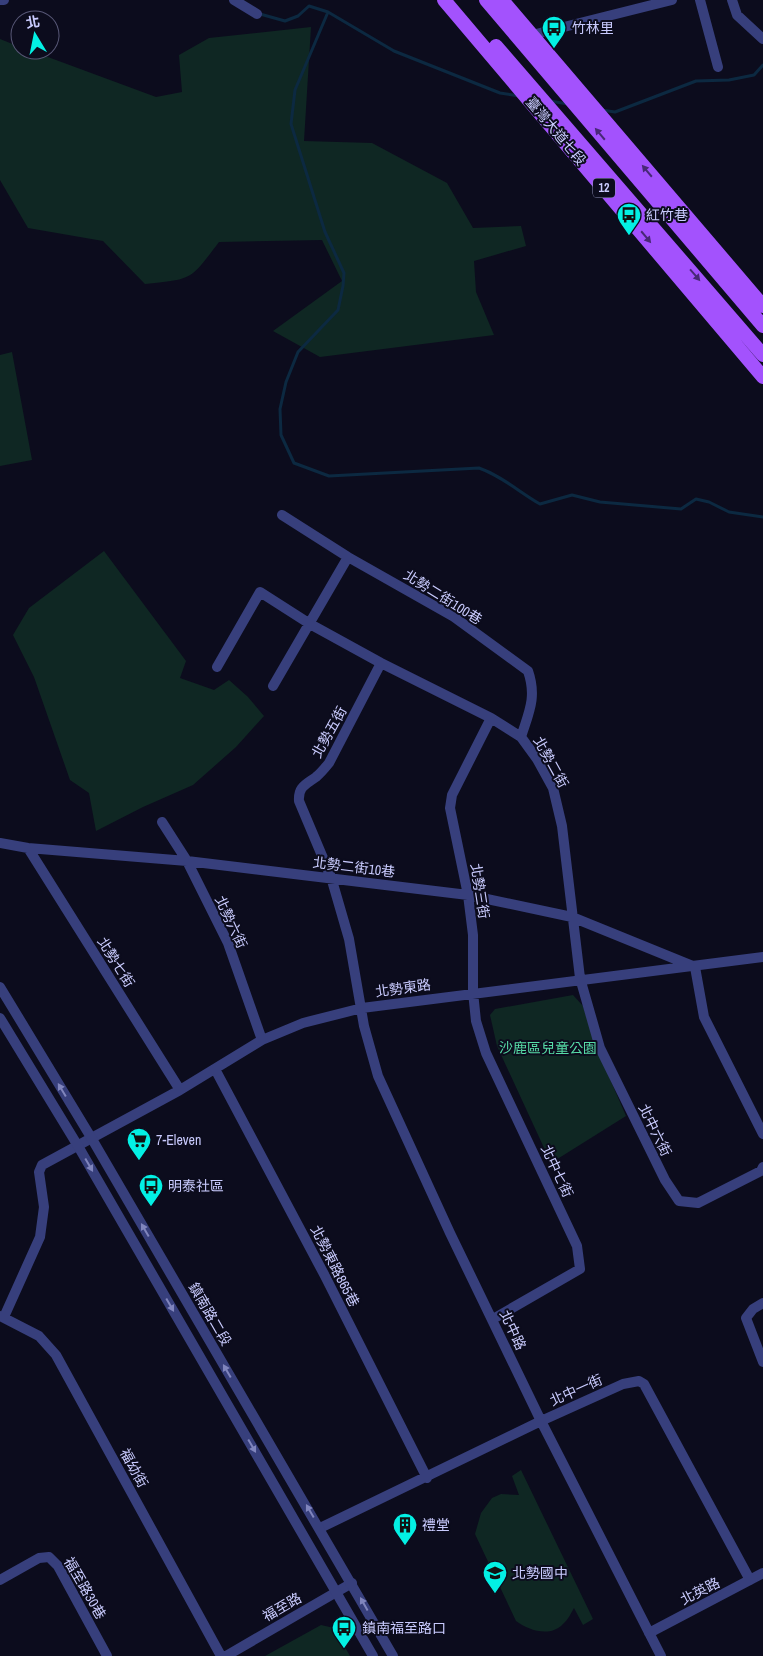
<svg xmlns="http://www.w3.org/2000/svg" width="763" height="1656" font-family="'Archivo Narrow','Noto Sans TC',sans-serif">
  <style>
    .green { fill: #0f2723 }
    .lines { fill: none; stroke-linecap: round; stroke-linejoin: round }
    .stream { stroke: #0c2941; stroke-width: 3 }
    .minor { stroke: #373f7c; stroke-width: 10 }
    .tertiary { stroke: #373f7c; stroke-width: 10 }
    .primary { stroke: #a352fd; stroke-width: 14 }
    .oneway { fill: #482877 }
    .oneway2 { fill: #8085bd }
    .labels { text-anchor: middle; dominant-baseline: central; stroke-width: 4; stroke-linejoin: round; paint-order: stroke }
    .shield { fill: #0c0c1d; stroke: #9092ba; stroke-width: 1 }
    .shield-label { font-size: 12px; font-weight: bold; fill: #c9cbfe }
    .poi-label { font-size: 14px; fill: #c9cbfe; stroke: #0c0c1d; text-anchor: start }
    .street-label { font-size: 14px; fill: #c9cbfe; stroke: #0c0c1d }
    .park-label { font-size: 14px; fill: #57dca7; stroke: #0c0c1d }
  </style>
  <rect width="100%" height="100%" fill="#0c0c1d"/>
  <path class="green" d="M 311,27 L 304,141 L 372,143 L 447,183 L 473,228 L 521,226 L 526,246 L 474,261 L 476,292 L 494,335 L 320,357 L 273,331 L 342,281 L 322,240 L 219,242 C 190,280 194,279 145,284 L 103,241 L 28,228 L 0,180 L 0,39 L 20,47 L 20,50 L 29,50 L 156,97 L 182,92 L 179,55 L 209,38 Z
    M 12,352 L 32,460 L 0,466 L 0,355 Z
    M 104,551 L 186,661 L 180,678 L 214,690 L 229,680 L 248,697 L 264,716 L 236,747 L 193,785 L 143,807 L 96,831 L 89,793 L 70,780 L 34,677 L 13,635 L 29,608 Z
    M 573,995 L 583,1006 L 597,1049 L 626,1116 L 551,1163 L 497,1046 L 490,1015 L 495,1009 Z
    M 521,1470 L 593,1619 L 583,1625 L 574,1608 C 571,1613 568,1620 563,1624 C 550,1638 528,1630 516,1621 L 475,1534 L 481,1513 L 492,1498 L 501,1494 L 519,1495 L 512,1476 Z
    M 321,1625 L 334,1628 L 350,1656 L 265,1656 Z"/>
  <g class="lines">
    <path class="stream" d="M 328,12 L 394,51 L 500,93 L 519,96
      M 260,14 L 285,21 L 298,16 L 309,6 L 328,12 L 295,90 L 291,124 L 325,232 L 344,273 L 343,286 L 338,310 L 298,352 L 286,382 L 280,409 L 281,435 L 294,463 L 329,476 L 479,468 C 502,476 519,492 540,504 L 572,495 L 600,502 L 681,509 L 696,499 L 709,502 L 729,512 L 763,517
      M 550,101 L 568,104
      M 601,110 L 615,112 L 696,81 L 729,80 L 754,75 L 763,65"/>
    <path class="minor" d="M 0,0 L 4,0
      M 234,0 L 257,14
      M 700,0 L 718,67
      M 732,0 L 737,15 L 763,39
      M 532,35 L 672,0
      M 282,515 L 348,557 L 454,617 L 528,671 C 537,697 529,712 521,737
      M 381,663 L 329,763 C 325,768 321,773 316,777 C 305,785 298,787 299,801 L 331,877 L 349,939 L 364,1026 L 378,1076 L 450,1233 L 541,1421 L 661,1656
      M 217,667 L 260,592 L 310,624 L 381,663 L 491,718 L 521,737 L 537,759 L 553,788 L 562,826 L 580,978 L 600,1048 L 665,1180 L 679,1201 L 698,1203 L 761,1171 L 763,1167
      M 273,686 L 348,557
      M 491,718 L 452,795 L 450,808 L 468,895 L 473,935 L 473,992 L 476,1021 L 486,1053 L 577,1246 L 580,1269 L 493,1319
      M 162,822 L 187,861 L 228,943 L 262,1040
      M 0,843 L 28,848 L 187,861 L 468,895 L 572,917 L 695,967 L 704,1017 L 763,1134
      M 28,848 L 180,1090
      M 215,1069 L 325,1276 L 427,1478
      M 763,1303 L 753,1309 L 746,1318 L 763,1362
      M 0,1316 L 39,1336 L 56,1355 L 221,1656
      M 4,1317 L 40,1237 L 44,1207 L 39,1172 L 42,1165 L 180,1090 L 262,1040 L 303,1023 L 362,1008 L 763,957
      M 320,1528 L 541,1421 L 623,1384 L 639,1381 L 644,1384 L 750,1580
      M 0,1580 L 39,1558 L 49,1557 L 58,1566 L 107,1656
      M 649,1633 L 763,1573
      M 226,1656 L 352,1583"/>
    <path class="tertiary" d="M 0,987 L 92,1139 L 393,1656
      M 0,1018 L 78,1146 L 373,1656"/>
    <path class="primary" d="M 444,0 L 763,377
      M 486,0 L 763,326
      M 502,0 L 763,306
      M 496,46 L 763,355"/>
  </g>
  <defs><path id="oneway-solid" d="M-6-.8H1V-3.2L6.5 0L1 3.2V.8H-6Z" transform="scale(1.25)"/></defs>
  <g class="oneway">
    <use href="#oneway-solid" transform="translate(600 134) rotate(-130)"/>
    <use href="#oneway-solid" transform="translate(647 171) rotate(-130)"/>
    <use href="#oneway-solid" transform="translate(646 237) rotate(50)"/>
    <use href="#oneway-solid" transform="translate(695 275) rotate(49)"/>
  </g>
  <g class="oneway2">
    <use href="#oneway-solid" transform="translate(62 1090) rotate(-121)"/>
    <use href="#oneway-solid" transform="translate(89 1165) rotate(60)"/>
    <use href="#oneway-solid" transform="translate(145 1230) rotate(-120)"/>
    <use href="#oneway-solid" transform="translate(170 1305) rotate(60)"/>
    <use href="#oneway-solid" transform="translate(227 1371) rotate(-120)"/>
    <use href="#oneway-solid" transform="translate(252 1446) rotate(60)"/>
    <use href="#oneway-solid" transform="translate(310 1511) rotate(-120)"/>
    <use href="#oneway-solid" transform="translate(364 1604) rotate(-119)"/>
  </g>
  <defs>
    <symbol id="bus-pin" viewBox="-11 -11 22 30"><path d="M0 17L-7.5 6A9.5 9.5 0 1 1 7.5 6Z" fill="#03f0e4" stroke="#0c0c1d"/><path d="M-5-6H5V4H4V6H2V4H-2V6H-4V4H-5ZM-3.5-4V0h7V-4ZM-3.5 1.2v1.5H-2V1.2ZM2 1.2v1.5H3.5V1.2Z" fill="#111"/></symbol>
    <symbol id="supermarket-pin" viewBox="-11 -11 22 30"><path d="M0 17L-7.5 6A9.5 9.5 0 1 1 7.5 6Z" fill="#03f0e4" stroke="#0c0c1d"/><path d="M-6-5.5h2.5l.6 2H6L4.5 2H-2.5L-4.4-4H-6ZM-1.5 3.2a1.3 1.3 0 1 0 .1 0ZM3 3.2a1.3 1.3 0 1 0 .1 0Z" fill="#111"/></symbol>
    <symbol id="building-pin" viewBox="-11 -11 22 30"><path d="M0 17L-7.5 6A9.5 9.5 0 1 1 7.5 6Z" fill="#03f0e4" stroke="#0c0c1d"/><path d="M-4-6H4V6H1V3H-1V6H-4ZM-2.5-4.3h1.7v1.8h-1.7ZM.8-4.3h1.7v1.8H.8ZM-2.5-1h1.7V.8h-1.7ZM.8-1h1.7V.8H.8Z" fill="#111"/></symbol>
    <symbol id="school-pin" viewBox="-11 -11 22 30"><path d="M0 17L-7.5 6A9.5 9.5 0 1 1 7.5 6Z" fill="#03f0e4" stroke="#0c0c1d"/><path d="M0-5L7-2L0 1L-7-2ZM-4 1L0 2.5L4 1V4Q0 6-4 4Z" fill="#111"/></symbol>
  </defs>
  <g fill-rule="evenodd">
    <use href="#bus-pin" x="540" y="14" width="28" height="38"/>
    <use href="#bus-pin" x="615" y="201" width="28" height="38"/>
    <use href="#supermarket-pin" x="125" y="1126" width="28" height="38"/>
    <use href="#bus-pin" x="137" y="1172" width="28" height="38"/>
    <use href="#building-pin" x="391" y="1511" width="28" height="38"/>
    <use href="#school-pin" x="481" y="1559" width="28" height="38"/>
    <use href="#bus-pin" x="330" y="1614" width="28" height="38"/>
  </g>
  <g class="labels">
    <rect class="shield" x="593" y="178.5" width="22" height="19" rx="4"/>
    <g class="shield-label">
      <text x="604" y="188">12</text>
    </g>
    <g class="poi-label">
      <text x="572" y="28">竹林里</text>
      <text x="646" y="215">紅竹巷</text>
      <text x="156" y="1140">7-Eleven</text>
      <text x="168" y="1186">明泰社區</text>
      <text x="422" y="1525">禮堂</text>
      <text x="512" y="1573">北勢國中</text>
      <text x="362" y="1628">鎮南福至路口</text>
    </g>
    <g class="street-label">
      <text transform="translate(556 131) rotate(50)">臺灣大道七段</text>
      <text transform="translate(443 597) rotate(32)">北勢二街100巷</text>
      <text transform="translate(329 732) rotate(-61)">北勢五街</text>
      <text transform="translate(551 762) rotate(61)">北勢二街</text>
      <text transform="translate(354 867) rotate(7)">北勢二街10巷</text>
      <text transform="translate(480 891) rotate(81)">北勢三街</text>
      <text transform="translate(231 922) rotate(65)">北勢六街</text>
      <text transform="translate(116 962) rotate(58)">北勢七街</text>
      <text transform="translate(403 988) rotate(-8)">北勢東路</text>
      <text transform="translate(655 1130) rotate(64)">北中六街</text>
      <text transform="translate(557 1171) rotate(65)">北中七街</text>
      <text transform="translate(335 1266) rotate(63)">北勢東路865巷</text>
      <text transform="translate(210 1314) rotate(60)">鎮南路二段</text>
      <text transform="translate(513 1330) rotate(65)">北中路</text>
      <text transform="translate(576 1390) rotate(-24)">北中一街</text>
      <text transform="translate(134 1468) rotate(61)">福幼街</text>
      <text transform="translate(85 1588) rotate(60)">福至路30巷</text>
      <text transform="translate(700 1591) rotate(-27)">北英路</text>
      <text transform="translate(282 1607) rotate(-30)">福至路</text>
    </g>
    <g class="park-label">
      <text x="548" y="1048">沙鹿區兒童公園</text>
    </g>
  </g>
  <g transform="translate(35 35) rotate(350)"><circle r="24" fill="#0c0c1d" stroke="#585877"/>
  <path d="M0-4L9 19L0 12L-9 19Z" fill="#03f0e4"/>
  <text y="-8" font-size="14" font-weight="bold" text-anchor="middle" fill="#c9cbfe">北</text>
  </g>
</svg>
